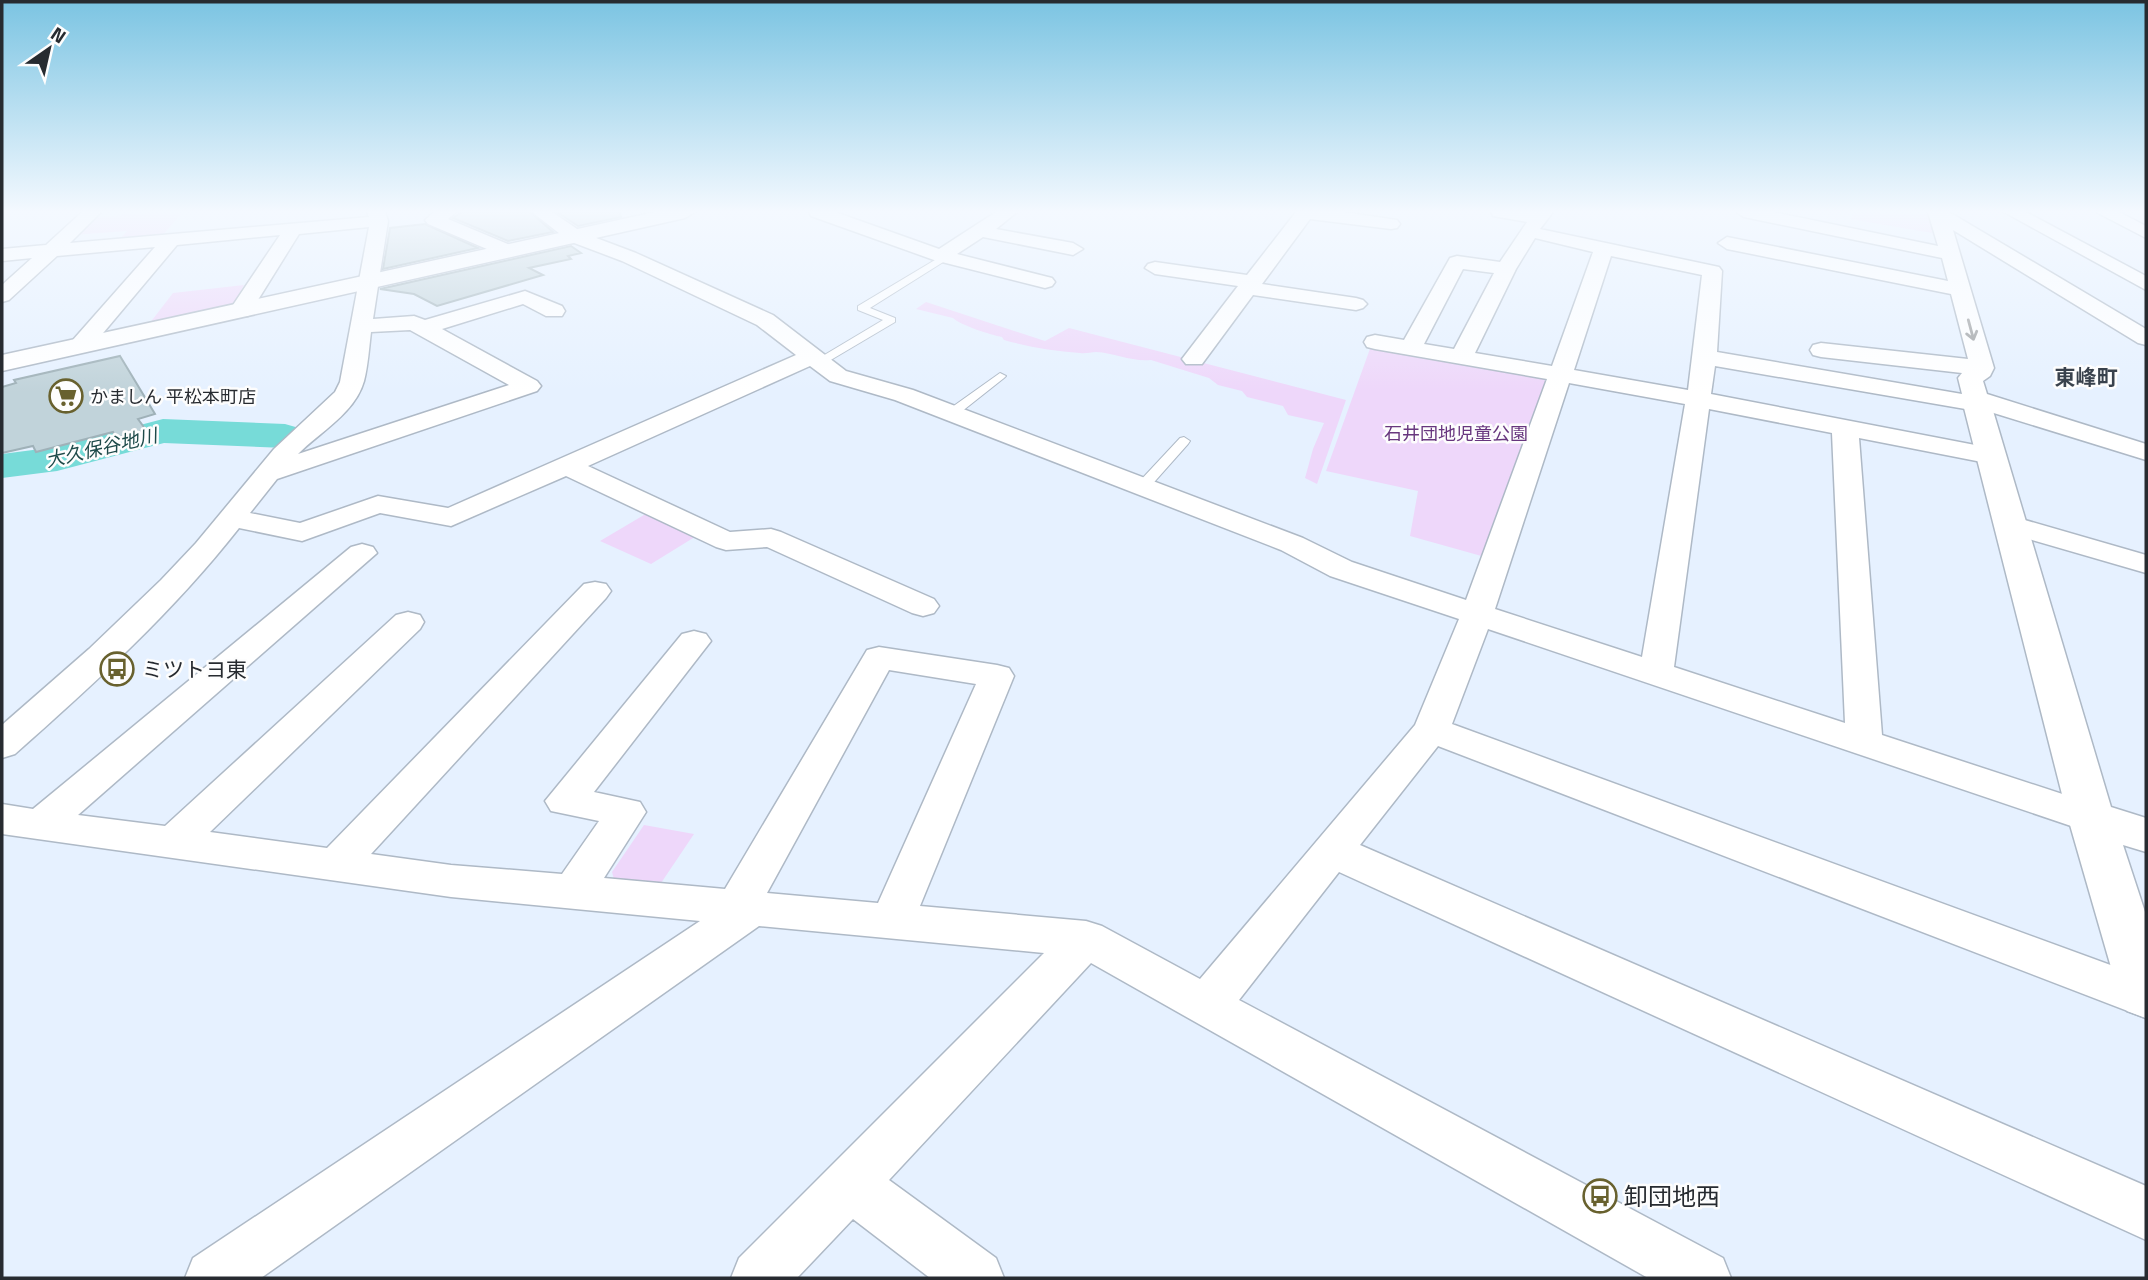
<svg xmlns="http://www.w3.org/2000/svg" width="2148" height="1280" font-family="'Titillium Web','Noto Sans JP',sans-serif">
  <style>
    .green { fill: #eed7fa }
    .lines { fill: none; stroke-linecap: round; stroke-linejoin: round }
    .river { fill: #77dbd8; fill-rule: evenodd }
    .building { fill: #c1d3da; stroke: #9fb1b8; stroke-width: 2 }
    .lane-casing { stroke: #aeb9c6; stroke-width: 2 }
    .street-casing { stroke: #aeb9c6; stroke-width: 3 }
    .secondary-casing { stroke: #aeb9c6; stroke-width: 3 }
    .lane { fill: #fff; fill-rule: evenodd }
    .street { fill: #fff; fill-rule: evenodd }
    .secondary { fill: #fff; fill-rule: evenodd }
    .oneway { stroke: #9ea0a2 }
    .labels { text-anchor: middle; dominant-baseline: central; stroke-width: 5; stroke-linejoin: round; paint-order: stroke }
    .far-poi-label { font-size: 18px; fill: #272b30; stroke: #fdfdfd; text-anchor: start }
    .far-park-label { font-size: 18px; fill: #67367e; stroke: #fdfdfd }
    .far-water-label { font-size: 19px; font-style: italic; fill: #1d4a49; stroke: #fdfdfd }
    .far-quarter-label { font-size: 21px; font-weight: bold; fill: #39424d; stroke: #fdfdfd }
    .poi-label { font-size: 21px; fill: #272b30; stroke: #fdfdfd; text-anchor: start }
    .near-poi-label { font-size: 24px; fill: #272b30; stroke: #fdfdfd; text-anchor: start }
  </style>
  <rect width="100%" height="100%" fill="#e6f1ff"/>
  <path class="green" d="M 158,212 L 183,212 L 160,238 L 116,243 L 127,231 L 72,235 L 87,220 L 100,217 Z
    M 1854,212 L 1933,215 L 1938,234 L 1850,219 Z
    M 244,285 L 232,307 L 146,328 L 173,293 Z
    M 926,302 L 1045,341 L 1069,328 L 1346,400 L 1317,484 L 1305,478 L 1313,449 L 1324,423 L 1288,415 L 1283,406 L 1247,397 L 1242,391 L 1218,385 L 1209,378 L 1151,360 C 1132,362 1115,353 1096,352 C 1091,352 1085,354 1080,353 C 1054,351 1029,347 1004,340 L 1002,337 C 991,335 960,325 953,318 L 916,309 Z
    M 1371,346 L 1540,377 L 1548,383 L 1485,557 L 1410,536 L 1418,491 L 1326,471 Z
    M 649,512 L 698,535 L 651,564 L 600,541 Z
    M 644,825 L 694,834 L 653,895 L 617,891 L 612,872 Z"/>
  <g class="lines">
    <path class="river" d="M 163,419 L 285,424 L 299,428 L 305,436 L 299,444 L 285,448 L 164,443 L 57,471 L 2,478 L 2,454 L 56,447 Z"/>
  </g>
  <path class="building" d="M 462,212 L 530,212 L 553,232 L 508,241 L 453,218 Z
    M 557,212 L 620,212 L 621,217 L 578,226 Z
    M 425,224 L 478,248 L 383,269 L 390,228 Z
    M 571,246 L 581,253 L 568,256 L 571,259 L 529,268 L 543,275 L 437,306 L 414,294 L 380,289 Z
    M 120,356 L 155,414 L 138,419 L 146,430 L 116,438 L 113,432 L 36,452 L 33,446 L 2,453 L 2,387 L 16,383 L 14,380 Z"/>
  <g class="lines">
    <defs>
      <path id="lane" d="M 945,254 L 948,255 L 948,259 L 870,308 L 895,318 L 895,322 L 824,364 L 816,364 L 816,360 L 883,320 L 858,310 L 858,306 Z
        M 1000,373 L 1006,376 L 1004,378 L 956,416 L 948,416 L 948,410 Z
        M 1184,437 L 1190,441 L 1188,444 L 1148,489 L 1138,489 L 1138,483 L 1180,438 Z"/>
      <path id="street" d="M 82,212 L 101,212 L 70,243 L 369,217 L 367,212 L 385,212 L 388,221 L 373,319 L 414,316 L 425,320 L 525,291 L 562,306 L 565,311 L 562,316 L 546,316 L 523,304 L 442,329 L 537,381 L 541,386 L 537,391 L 277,479 L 250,513 L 300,523 L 378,496 L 448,508 L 796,355 L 757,325 L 622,261 L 569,241 L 532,212 L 552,212 L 583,233 L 636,253 L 773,315 L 846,371 L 913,390 L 1303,538 L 1352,562 L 1466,600 L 1547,379 L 1375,349 L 1367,347 L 1364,342 L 1367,337 L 1375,335 L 1404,340 L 1450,258 L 1457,256 L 1500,262 L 1527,222 L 1493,216 L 1491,212 L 1553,212 L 1540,229 L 1719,267 L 1722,271 L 1717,352 L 1962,394 L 1958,378 L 1962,373 L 1821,357 L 1813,355 L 1810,350 L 1813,345 L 1821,343 L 1968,359 L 1951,294 L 1727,249 L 1718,243 L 1727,237 L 1948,281 L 1942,258 L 1744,217 L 1736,212 L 1773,212 L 1938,246 L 1928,212 L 1949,212 L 2146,329 L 2146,345 L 2138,343 L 1953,230 L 1994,368 L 1990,376 L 1983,381 L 1987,394 L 2146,444 L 2146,460 L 1984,410 L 1977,411 L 1715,366 L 1711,394 L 2001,450 L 2005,456 L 2001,462 L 1992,464 L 1859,438 L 1882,735 L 2105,808 L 2111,818 L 2105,828 L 2091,833 L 2077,828 L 1488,629 L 1452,724 L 2146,978 L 2146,1018 L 1438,746 L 1360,845 L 2146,1186 L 2146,1240 L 1339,872 L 1239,1000 L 1723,1258 L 1731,1278 L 1648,1278 L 1091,963 L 889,1180 L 996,1258 L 1004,1278 L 930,1278 L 853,1219 L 797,1278 L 731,1278 L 739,1258 L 1044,953 L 759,926 L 261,1278 L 185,1278 L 193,1258 L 700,921 L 451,897 L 2,834 L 2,804 L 33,809 L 351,547 L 362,544 L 373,547 L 377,553 L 78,815 L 165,826 L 396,615 L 408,612 L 420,615 L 424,622 L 420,629 L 210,832 L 327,848 L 584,584 L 595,582 L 606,584 L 611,591 L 606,598 L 371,854 L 451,865 L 562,874 L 599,821 L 551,811 L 545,801 L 682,634 L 694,631 L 706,634 L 711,641 L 594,792 L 640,802 L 646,812 L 604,878 L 725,889 L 867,650 L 879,647 L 997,665 L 1009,668 L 1014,676 L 920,906 L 1086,921 L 1102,926 L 1200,979 L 1415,725 L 1459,619 L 1330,576 L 1281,550 L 895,400 L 830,381 L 810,366 L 588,466 L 730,532 L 771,529 L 781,532 L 934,599 L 939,606 L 934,613 L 923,616 L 912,613 L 767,547 L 726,550 L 716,547 L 566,476 L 451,526 L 380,513 L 302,541 L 239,528 C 173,612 94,684 15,754 L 2,758 L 2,725 L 89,649 L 161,580 L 196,543 L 274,449 L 335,392 L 340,382 L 369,227 L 299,234 L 248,316 L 232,316 L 229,311 L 280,235 L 177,245 L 88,351 L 72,351 L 69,346 L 72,341 L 155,247 L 57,256 L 9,300 L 2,302 L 2,285 L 32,258 L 2,261 L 2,249 L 46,245 ZM 1535,238 L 1593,252 L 1552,366 L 1475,353 L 1516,269 ZM 1611,256 L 1702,275 L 1688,390 L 1574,370 ZM 1463,269 L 1494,273 L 1454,349 L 1424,344 ZM 410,330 L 509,385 L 298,454 C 320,432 355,413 364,381 C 368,366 369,348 371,332 ZM 1569,383 L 1685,404 L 1642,657 L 1495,609 ZM 1709,409 L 1832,433 L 1845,723 L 1674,667 ZM 889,670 L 976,684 L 878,903 L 767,893 Z
        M 434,212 L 456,212 L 448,219 L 515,247 L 518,251 L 515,255 L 501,255 L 428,224 L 425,220 Z
        M 809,212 L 835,212 L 939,249 L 996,212 L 1017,212 L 996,229 L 1073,243 L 1083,249 L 1073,255 L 983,237 L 957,254 L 1052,278 L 1055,282 L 1052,286 L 1045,288 L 934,260 L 811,216 Z
        M 1296,212 L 1343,212 L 1397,220 L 1400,224 L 1397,228 L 1391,229 L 1310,219 L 1262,284 L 1356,298 L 1363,300 L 1367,304 L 1363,308 L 1356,310 L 1253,295 L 1202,364 L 1186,364 L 1182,359 L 1238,286 L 1155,274 L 1145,268 L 1148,264 L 1155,262 L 1247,275 Z
        M 2004,212 L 2026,212 L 2146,276 L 2146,290 Z
        M 2096,212 L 2119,212 L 2146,226 L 2146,238 Z
        M 2011,516 L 2146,555 L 2146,573 L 2001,531 L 1996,525 L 2001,519 Z"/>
      <path id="secondary" d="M 655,212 L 695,212 L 685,218 L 2,371 L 2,355 Z
        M 1977,395 L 1987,398 L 1991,404 L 2111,807 L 2146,818 L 2146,852 L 2123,845 L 2146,915 L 2146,1018 L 2127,1011 L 2119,995 L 2068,818 L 1963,404 L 1967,398 Z"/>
    </defs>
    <use href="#lane" class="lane-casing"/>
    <use href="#street" class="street-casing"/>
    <use href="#secondary" class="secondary-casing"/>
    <use href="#lane" class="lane"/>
    <use href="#street" class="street"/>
    <use href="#secondary" class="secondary"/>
  </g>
  <defs><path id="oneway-shaft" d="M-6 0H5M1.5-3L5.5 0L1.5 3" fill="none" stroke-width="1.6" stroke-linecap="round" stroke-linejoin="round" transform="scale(1.75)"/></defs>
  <use class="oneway" href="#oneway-shaft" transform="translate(1971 330) rotate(75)"/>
  <linearGradient id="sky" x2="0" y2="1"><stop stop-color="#7bc4e2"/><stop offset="0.54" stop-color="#f4f9ff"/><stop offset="1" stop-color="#f4f9ff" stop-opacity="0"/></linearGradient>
  <rect width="2148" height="392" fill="url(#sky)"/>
  <defs>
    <symbol id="supermarket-ring" viewBox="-11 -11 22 22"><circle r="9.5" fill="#fdfdfd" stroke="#68612e" stroke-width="1.5"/><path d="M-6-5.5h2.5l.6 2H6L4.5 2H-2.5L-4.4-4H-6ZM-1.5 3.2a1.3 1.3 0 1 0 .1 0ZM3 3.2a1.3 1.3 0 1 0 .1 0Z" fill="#68612e"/></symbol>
    <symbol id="bus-ring" viewBox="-11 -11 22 22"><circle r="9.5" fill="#fdfdfd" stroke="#68612e" stroke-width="1.5"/><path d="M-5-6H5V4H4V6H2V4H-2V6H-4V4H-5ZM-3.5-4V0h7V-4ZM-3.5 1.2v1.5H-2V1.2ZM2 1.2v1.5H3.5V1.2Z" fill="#68612e"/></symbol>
  </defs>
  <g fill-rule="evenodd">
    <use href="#supermarket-ring" x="47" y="377" width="38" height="38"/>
    <use href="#bus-ring" x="98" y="650" width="38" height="38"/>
    <use href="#bus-ring" x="1581" y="1177" width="38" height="38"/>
  </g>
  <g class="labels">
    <g class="far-poi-label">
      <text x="90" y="396">かましん 平松本町店</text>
    </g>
    <g class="far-park-label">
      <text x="1456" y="433">石井団地児童公園</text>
    </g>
    <g class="far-water-label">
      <text transform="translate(101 447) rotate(-13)">大久保谷地川</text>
    </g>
    <g class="far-quarter-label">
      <text x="2086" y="377">東峰町</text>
    </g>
    <g class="poi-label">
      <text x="142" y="669">ミツトヨ東</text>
    </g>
    <g class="near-poi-label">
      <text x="1624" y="1196">卸団地西</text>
    </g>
  </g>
  <rect width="2148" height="1280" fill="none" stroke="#272b30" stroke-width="7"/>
  <g transform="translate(49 49) rotate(34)" stroke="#fdfdfd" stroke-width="5" paint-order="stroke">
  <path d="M0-5L12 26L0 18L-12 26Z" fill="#272b30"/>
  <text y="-10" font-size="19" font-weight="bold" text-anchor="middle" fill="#272b30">N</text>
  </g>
</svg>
